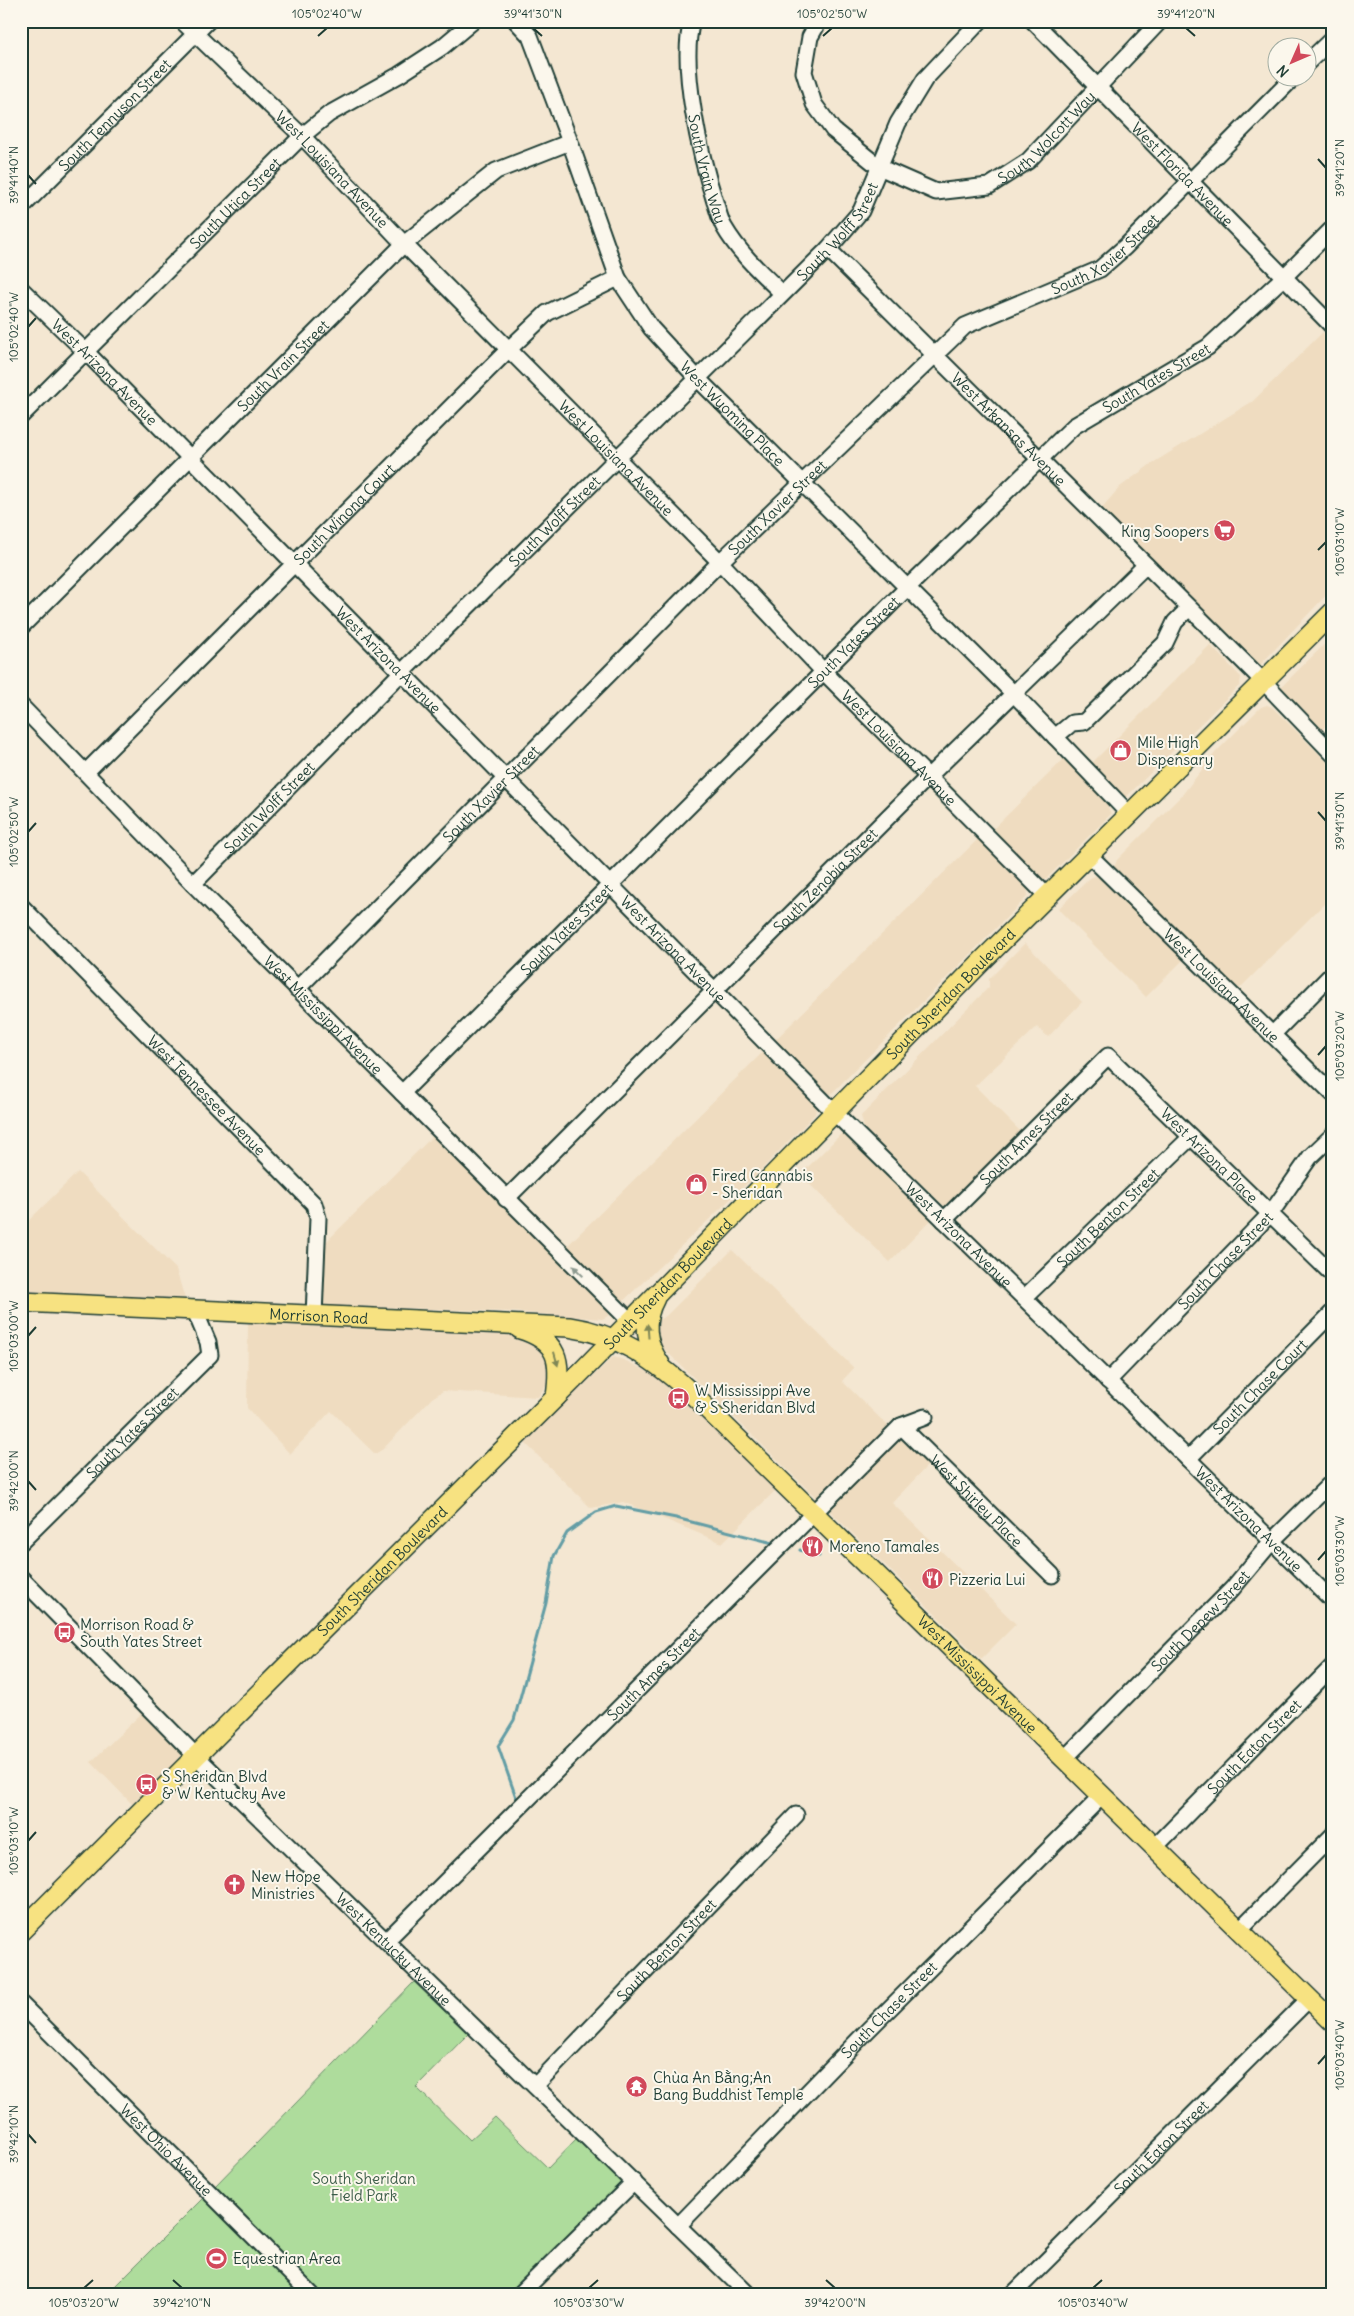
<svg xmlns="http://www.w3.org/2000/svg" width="1354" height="2316" font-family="Delius,sans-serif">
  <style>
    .built { fill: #efdcc0 }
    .green { fill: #aedc9c; stroke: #668c68 }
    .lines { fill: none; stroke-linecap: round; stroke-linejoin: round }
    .stream { stroke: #639da5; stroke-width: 3 }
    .minor-casing { stroke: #1f3d34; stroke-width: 19 }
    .major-casing { stroke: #1f3d34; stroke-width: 22 }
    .minor { stroke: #fbf7ec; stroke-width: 15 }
    .major { stroke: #f7e281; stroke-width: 19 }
    .oneway { fill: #8d9a90 }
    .oneway2 { fill: #808757 }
    .ticks { fill: none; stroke: #1f3d34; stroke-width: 2 }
    .labels { text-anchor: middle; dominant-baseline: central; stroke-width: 4; stroke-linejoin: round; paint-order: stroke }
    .street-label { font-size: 15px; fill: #1f3d34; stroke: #fbf7ec }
    .poi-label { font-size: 15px; fill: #1f3d34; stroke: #fbf7ec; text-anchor: start }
    .park-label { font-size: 15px; fill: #3c5d49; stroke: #fbf7ec }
    .neatline { fill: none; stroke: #1f3d34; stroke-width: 2 }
    .ticks-label { font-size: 12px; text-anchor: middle; fill: #1f3d34 }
  </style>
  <rect width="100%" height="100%" fill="#f4e7d2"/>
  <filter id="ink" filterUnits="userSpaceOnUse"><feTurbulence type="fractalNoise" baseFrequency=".02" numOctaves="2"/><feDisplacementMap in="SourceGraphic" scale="10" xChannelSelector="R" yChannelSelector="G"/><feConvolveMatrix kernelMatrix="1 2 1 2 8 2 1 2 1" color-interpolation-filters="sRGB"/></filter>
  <g filter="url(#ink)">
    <path class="built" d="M 1323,332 L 1333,342 L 1333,588 L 1261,664 L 1255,667 L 1099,511 L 1120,487 L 1151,464 L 1253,401 Z
      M 1333,636 L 1333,719 L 1319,732 L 1280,693 L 1281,687 Z
      M 1210,645 L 1241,677 L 1240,685 L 1126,797 L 1120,796 L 1090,765 Z
      M 1267,705 L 1272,707 L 1333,768 L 1333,895 L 1237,991 L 1114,867 L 1117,860 L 1182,795 L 1215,753 L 1261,707 Z
      M 1064,759 L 1105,800 L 1111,814 L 1044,881 L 1038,879 L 991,831 Z
      M 978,839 L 1027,889 L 1028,894 L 1026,898 L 831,1094 L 827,1093 L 774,1041 Z
      M 1095,876 L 1102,879 L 1183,960 L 1146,997 L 1058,909 L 1090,878 Z
      M 1025,943 L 1082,1002 L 1048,1037 L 1037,1027 L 975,1086 L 1023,1134 L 946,1208 L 864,1128 L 861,1116 L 989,987 L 989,979 Z
      M 764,1051 L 817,1104 L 815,1114 L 758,1173 L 619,1305 L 564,1249 Z
      M 844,1131 L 934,1217 L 890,1262 L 800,1175 Z
      M 435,1134 L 609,1311 L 608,1316 L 602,1319 L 515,1312 L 345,1306 L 338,1310 L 326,1309 L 319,1304 L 327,1241 Z
      M 78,1172 L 176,1269 L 185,1299 L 21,1291 L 21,1228 Z
      M 732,1250 L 854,1368 L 842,1381 L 928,1465 L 892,1503 L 1016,1624 L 981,1659 L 658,1343 L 656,1326 L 658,1320 L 666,1316 Z
      M 248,1322 L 528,1336 L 547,1349 L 549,1381 L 538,1397 L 443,1391 L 432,1398 L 383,1449 L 375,1454 L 331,1411 L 290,1454 L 247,1408 Z
      M 613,1357 L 624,1360 L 663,1379 L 777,1489 L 722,1543 L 623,1502 L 591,1508 L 524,1442 Z
      M 142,1713 L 182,1755 L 178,1761 L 133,1805 L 91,1762 Z"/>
    <path class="green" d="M 414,1982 L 468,2034 L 416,2087 L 470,2140 L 495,2117 L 548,2168 L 577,2138 L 623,2184 L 509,2295 L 322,2295 L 214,2187 Z
      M 203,2198 L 302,2295 L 106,2295 Z"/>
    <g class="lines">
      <path class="stream" d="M 800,1550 L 819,1556
        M 517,1800 L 498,1746 L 514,1720 L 546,1603 L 554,1556 L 567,1533 L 596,1512 L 616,1506 L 676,1518 L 773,1543"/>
      <defs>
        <g id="minor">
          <path id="s1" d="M 182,21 L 302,136 L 404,244 L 720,562 L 824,672 L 1047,896"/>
          <path id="s2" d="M 516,21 L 530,36 L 570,142 L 618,278 L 651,328 L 697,378 L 1015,695 L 1129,814"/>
          <path id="s3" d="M 692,21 C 679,65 701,158 715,202 C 718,210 720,220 724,227 C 739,253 761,273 782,293"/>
          <path id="s4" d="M 819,21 L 810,37 L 804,72 L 814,104 L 833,130 L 879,167 L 936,192 L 989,186 L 1028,161 L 1160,21"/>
          <path id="s5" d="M 1033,21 L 1333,327"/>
          <path d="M 1306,64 L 1333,38"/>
          <path id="s6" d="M 21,208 L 208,21"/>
          <path id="s7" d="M 828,249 L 1263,681 L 1333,754"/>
          <path id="s8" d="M 21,289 L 86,352 L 834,1112 L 1333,1601"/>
          <path id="s9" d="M 21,416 L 302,136 L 329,114 L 399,75 L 442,47 L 473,21"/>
          <path id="s10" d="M 21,627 L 404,244 L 496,171 L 570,142"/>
          <path id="s11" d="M 21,706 L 193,884 L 630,1321"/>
          <path d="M 1055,737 L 1072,723 L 1084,722 L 1165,643 L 1175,622 L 1189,608"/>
          <path id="s12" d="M 86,772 L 508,350 L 547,313 L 618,278"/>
          <path id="s13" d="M 1089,855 L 1333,1094"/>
          <path id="s14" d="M 193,884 L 402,672 L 828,249 L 861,211 L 898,123 L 925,79 L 980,21"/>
          <path id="s15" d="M 21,906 L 314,1204 L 318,1218 L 314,1316"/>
          <path id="s16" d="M 297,989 L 720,562 L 965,326 L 1100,269 L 1125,247 L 1293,78"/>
          <path d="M 1272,1035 L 1333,973"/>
          <path id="s17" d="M 402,1093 L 906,589 L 1074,426 L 1208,347 L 1284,277 L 1333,228"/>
          <path id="s18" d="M 506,1199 L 929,776 L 1146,565"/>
          <path id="s19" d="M 944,1220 L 1108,1056 L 1333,1275"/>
          <path id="s20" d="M 1024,1298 L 1191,1137"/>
          <path id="s21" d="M 1108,1381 L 1271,1213 L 1310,1157 L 1333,1135"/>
          <path id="s22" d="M 901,1426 L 1052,1575"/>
          <path id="s23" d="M 1188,1459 L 1333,1312"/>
          <path id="s24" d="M 21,1542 L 210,1355 L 208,1342 L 195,1311"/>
          <path id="s25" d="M 21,1578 L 197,1757 L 749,2295"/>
          <path id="s26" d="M 1064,1759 L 1232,1589 L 1272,1541 L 1333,1481"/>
          <path id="s27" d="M 1155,1847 L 1333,1666"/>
          <path d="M 1239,1930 L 1333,1835"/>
          <path id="s28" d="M 386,1941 L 901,1426 L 925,1417"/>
          <path id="s29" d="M 21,2004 L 312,2295"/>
          <path id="s30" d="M 535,2086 L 796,1815"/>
          <path id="s31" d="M 678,2226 L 868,2030 L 1102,1796"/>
          <path d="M 519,2295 L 634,2182"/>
          <path id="s32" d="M 1012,2295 L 1309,1999"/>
        </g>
        <g id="major">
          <path d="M 655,1298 C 643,1320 645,1343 660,1364"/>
          <path id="s33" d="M 21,1302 L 569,1327 C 618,1334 652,1358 688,1390 L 1333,2022"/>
          <path d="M 520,1329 C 559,1341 561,1360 556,1397"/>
          <path id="s34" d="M 21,1931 L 584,1369 L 984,959 L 1333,612"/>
        </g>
      </defs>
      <use href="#minor" class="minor-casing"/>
      <use href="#major" class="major-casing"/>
      <use href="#minor" class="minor"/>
      <use href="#major" class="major"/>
    </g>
    <defs><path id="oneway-solid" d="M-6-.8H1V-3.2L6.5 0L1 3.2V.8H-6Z" transform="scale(1.25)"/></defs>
    <use class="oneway" href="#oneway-solid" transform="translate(578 1271) rotate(-135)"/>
    <g class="oneway2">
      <use href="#oneway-solid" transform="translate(648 1331) rotate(-94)"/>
      <use href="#oneway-solid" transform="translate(556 1359) rotate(74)"/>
    </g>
  </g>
  <path class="ticks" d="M 533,28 L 542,36M 1186,28 L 1195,36M 318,36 L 327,28M 823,36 L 832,28M 1318,159 L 1326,168M 28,175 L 36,184M 28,327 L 36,318M 1318,550 L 1326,542M 1318,812 L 1326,821M 28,832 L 36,823M 1318,1055 L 1326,1046M 28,1336 L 36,1327M 28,1481 L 36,1490M 1318,1560 L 1326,1551M 28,1841 L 36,1832M 1318,2064 L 1326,2055M 28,2134 L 36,2143M 173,2280 L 182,2288M 826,2280 L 835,2288M 84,2288 L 93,2280M 589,2288 L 598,2280M 1093,2288 L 1102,2280"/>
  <defs>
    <symbol id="supermarket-disc" viewBox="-11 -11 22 22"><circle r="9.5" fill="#d1495b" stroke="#fbf7ec"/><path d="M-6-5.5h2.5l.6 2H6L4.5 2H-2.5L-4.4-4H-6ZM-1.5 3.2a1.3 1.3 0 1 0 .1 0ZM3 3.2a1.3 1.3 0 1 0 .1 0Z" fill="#fff"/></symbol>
    <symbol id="shop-disc" viewBox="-11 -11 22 22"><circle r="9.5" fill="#d1495b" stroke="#fbf7ec"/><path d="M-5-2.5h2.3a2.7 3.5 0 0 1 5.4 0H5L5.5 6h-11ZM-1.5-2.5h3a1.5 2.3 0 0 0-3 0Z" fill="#fff"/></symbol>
    <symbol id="bus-disc" viewBox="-11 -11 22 22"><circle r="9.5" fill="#d1495b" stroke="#fbf7ec"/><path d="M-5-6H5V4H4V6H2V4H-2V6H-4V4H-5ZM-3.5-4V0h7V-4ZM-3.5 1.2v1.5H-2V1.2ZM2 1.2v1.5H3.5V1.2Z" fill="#fff"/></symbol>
    <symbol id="restaurant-disc" viewBox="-11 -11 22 22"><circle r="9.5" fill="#d1495b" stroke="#fbf7ec"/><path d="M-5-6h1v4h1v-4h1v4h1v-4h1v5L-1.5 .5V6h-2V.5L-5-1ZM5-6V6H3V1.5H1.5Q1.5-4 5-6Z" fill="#fff"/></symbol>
    <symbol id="church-disc" viewBox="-11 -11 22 22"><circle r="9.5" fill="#d1495b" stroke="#fbf7ec"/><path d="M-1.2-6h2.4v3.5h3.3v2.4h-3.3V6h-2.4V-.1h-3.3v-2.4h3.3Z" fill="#fff"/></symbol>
    <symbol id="temple-disc" viewBox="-11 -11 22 22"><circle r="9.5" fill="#d1495b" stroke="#fbf7ec"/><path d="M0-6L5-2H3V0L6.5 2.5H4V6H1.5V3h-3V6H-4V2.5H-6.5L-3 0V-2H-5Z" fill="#fff"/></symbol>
    <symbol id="stadium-disc" viewBox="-11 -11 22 22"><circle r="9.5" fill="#d1495b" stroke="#fbf7ec"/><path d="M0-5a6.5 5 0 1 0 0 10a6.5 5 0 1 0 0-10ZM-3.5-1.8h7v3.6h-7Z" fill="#fff"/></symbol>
  </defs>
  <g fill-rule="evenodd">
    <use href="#supermarket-disc" x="1212" y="518" width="25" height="25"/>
    <use href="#shop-disc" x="1108" y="738" width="25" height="25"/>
    <use href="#shop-disc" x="684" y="1172" width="25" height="25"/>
    <use href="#bus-disc" x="666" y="1386" width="25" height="25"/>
    <use href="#restaurant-disc" x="800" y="1534" width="25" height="25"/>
    <use href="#restaurant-disc" x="920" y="1566" width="25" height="25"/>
    <use href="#bus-disc" x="52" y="1620" width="25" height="25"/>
    <use href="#bus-disc" x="134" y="1772" width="25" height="25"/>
    <use href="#church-disc" x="222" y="1872" width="25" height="25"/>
    <use href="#temple-disc" x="624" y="2074" width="25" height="25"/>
    <use href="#stadium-disc" x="204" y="2246" width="25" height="25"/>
  </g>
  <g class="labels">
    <g class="street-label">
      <text stroke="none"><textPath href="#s6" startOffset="132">South Tennyson Street</textPath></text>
      <text stroke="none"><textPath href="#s4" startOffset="370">South Wolcott Way</textPath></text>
      <text stroke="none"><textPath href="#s3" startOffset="150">South Vrain Way</textPath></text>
      <text stroke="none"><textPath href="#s1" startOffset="211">West Louisiana Avenue</textPath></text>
      <text stroke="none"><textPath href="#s5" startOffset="214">West Florida Avenue</textPath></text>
      <text stroke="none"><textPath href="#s9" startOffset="302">South Utica Street</textPath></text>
      <text stroke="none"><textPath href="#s14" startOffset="918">South Wolff Street</textPath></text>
      <text stroke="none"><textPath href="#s16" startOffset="1100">South Xavier Street</textPath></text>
      <text stroke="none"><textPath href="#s10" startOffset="370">South Vrain Street</textPath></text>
      <text stroke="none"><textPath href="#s8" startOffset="118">West Arizona Avenue</textPath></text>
      <text stroke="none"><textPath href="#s17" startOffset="1042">South Yates Street</textPath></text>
      <text stroke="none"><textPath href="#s2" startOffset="456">West Wyoming Place</textPath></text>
      <text stroke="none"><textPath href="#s7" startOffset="255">West Arkansas Avenue</textPath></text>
      <text stroke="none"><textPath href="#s1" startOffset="616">West Louisiana Avenue</textPath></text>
      <text stroke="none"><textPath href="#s16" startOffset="680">South Xavier Street</textPath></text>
      <text stroke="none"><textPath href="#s12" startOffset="365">South Winona Court</textPath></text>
      <text stroke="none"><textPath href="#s14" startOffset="512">South Wolff Street</textPath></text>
      <text stroke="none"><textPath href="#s17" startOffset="638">South Yates Street</textPath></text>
      <text stroke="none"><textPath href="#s8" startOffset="522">West Arizona Avenue</textPath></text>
      <text stroke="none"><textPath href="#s1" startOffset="1021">West Louisiana Avenue</textPath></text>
      <text stroke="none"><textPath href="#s16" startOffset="275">South Xavier Street</textPath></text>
      <text stroke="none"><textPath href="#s14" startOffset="108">South Wolff Street</textPath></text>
      <text stroke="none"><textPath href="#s18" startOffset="451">South Zenobia Street</textPath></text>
      <text stroke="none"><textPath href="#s17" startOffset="232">South Yates Street</textPath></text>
      <text stroke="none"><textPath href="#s8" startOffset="928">West Arizona Avenue</textPath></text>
      <text stroke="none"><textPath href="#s13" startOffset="186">West Louisiana Avenue</textPath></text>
      <text stroke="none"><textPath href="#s34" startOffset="1320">South Sheridan Boulevard</textPath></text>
      <text stroke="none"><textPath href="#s11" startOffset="432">West Mississippi Avenue</textPath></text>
      <text stroke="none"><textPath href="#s15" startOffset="265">West Tennessee Avenue</textPath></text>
      <text stroke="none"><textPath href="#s19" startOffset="116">South Ames Street</textPath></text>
      <text stroke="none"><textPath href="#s19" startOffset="374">West Arizona Place</textPath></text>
      <text stroke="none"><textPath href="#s20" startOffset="116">South Benton Street</textPath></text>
      <text stroke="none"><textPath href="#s8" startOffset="1332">West Arizona Avenue</textPath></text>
      <text stroke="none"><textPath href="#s21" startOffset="168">South Chase Street</textPath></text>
      <text stroke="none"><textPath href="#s34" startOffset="915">South Sheridan Boulevard</textPath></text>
      <text stroke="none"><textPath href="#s33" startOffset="298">Morrison Road</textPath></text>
      <text stroke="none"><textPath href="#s23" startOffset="102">South Chase Court</textPath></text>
      <text stroke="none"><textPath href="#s24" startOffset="156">South Yates Street</textPath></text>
      <text stroke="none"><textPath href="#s22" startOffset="106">West Shirley Place</textPath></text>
      <text stroke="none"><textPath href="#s8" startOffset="1738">West Arizona Avenue</textPath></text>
      <text stroke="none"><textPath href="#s34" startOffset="510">South Sheridan Boulevard</textPath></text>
      <text stroke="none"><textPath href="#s26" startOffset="194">South Depew Street</textPath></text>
      <text stroke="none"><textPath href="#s33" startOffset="1091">West Mississippi Avenue</textPath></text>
      <text stroke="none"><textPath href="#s28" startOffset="378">South Ames Street</textPath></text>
      <text stroke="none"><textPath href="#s27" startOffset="141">South Eaton Street</textPath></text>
      <text stroke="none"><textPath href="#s25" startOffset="526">West Kentucky Avenue</textPath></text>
      <text stroke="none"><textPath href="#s30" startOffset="189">South Benton Street</textPath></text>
      <text stroke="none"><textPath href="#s31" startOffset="302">South Chase Street</textPath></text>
      <text stroke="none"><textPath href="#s32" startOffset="210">South Eaton Street</textPath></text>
      <text stroke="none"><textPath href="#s29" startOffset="206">West Ohio Avenue</textPath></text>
    </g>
    <g class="poi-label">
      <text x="1209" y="531" text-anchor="end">King Soopers</text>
      <text x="1137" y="742">Mile High<tspan x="1137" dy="17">Dispensary</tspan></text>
      <text x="712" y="1175">Fired Cannabis<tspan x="712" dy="17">- Sheridan</tspan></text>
      <text x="695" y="1390">W Mississippi Ave<tspan x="695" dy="17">&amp; S Sheridan Blvd</tspan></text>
      <text x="829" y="1546">Moreno Tamales</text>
      <text x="949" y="1579">Pizzeria Lui</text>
      <text x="80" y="1624">Morrison Road &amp;<tspan x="80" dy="17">South Yates Street</tspan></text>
      <text x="162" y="1776">S Sheridan Blvd<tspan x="162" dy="17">&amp; W Kentucky Ave</tspan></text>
      <text x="251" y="1876">New Hope<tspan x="251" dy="17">Ministries</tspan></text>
      <text x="653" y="2077">Chùa An Bằng;An<tspan x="653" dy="17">Bang Buddhist Temple</tspan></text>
      <text x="233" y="2258">Equestrian Area</text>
    </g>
    <g class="park-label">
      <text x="364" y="2178">South Sheridan<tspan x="364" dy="17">Field Park</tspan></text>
    </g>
  </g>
  <rect width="1354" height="2316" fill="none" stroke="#fbf7ec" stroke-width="55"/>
  <g transform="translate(1292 62) rotate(225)"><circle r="24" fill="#fbf7ec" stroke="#a3ada2"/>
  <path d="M0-4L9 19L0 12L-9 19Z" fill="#d1495b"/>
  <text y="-8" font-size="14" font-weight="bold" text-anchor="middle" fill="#1f3d34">N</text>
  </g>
  <rect x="28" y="28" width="1298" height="2260" class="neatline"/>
  <g class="ticks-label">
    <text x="327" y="18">105°02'40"W</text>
    <text x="533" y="18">39°41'30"N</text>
    <text x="832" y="18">105°02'50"W</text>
    <text x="1186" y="18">39°41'20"N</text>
    <text transform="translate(1340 168) rotate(-90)" y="4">39°41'20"N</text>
    <text transform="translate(14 175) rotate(-90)" y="4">39°41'40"N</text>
    <text transform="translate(14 327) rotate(-90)" y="4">105°02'40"W</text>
    <text transform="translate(1340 542) rotate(-90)" y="4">105°03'10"W</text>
    <text transform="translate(1340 821) rotate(-90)" y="4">39°41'30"N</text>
    <text transform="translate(14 832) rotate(-90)" y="4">105°02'50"W</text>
    <text transform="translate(1340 1046) rotate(-90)" y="4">105°03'20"W</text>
    <text transform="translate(14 1336) rotate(-90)" y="4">105°03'00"W</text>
    <text transform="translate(14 1481) rotate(-90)" y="4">39°42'00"N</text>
    <text transform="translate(1340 1551) rotate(-90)" y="4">105°03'30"W</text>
    <text transform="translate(14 1841) rotate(-90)" y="4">105°03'10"W</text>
    <text transform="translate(1340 2055) rotate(-90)" y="4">105°03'40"W</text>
    <text transform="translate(14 2134) rotate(-90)" y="4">39°42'10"N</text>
    <text x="84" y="2307">105°03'20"W</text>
    <text x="182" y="2307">39°42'10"N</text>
    <text x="589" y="2307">105°03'30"W</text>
    <text x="835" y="2307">39°42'00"N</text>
    <text x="1093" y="2307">105°03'40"W</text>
  </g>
</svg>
